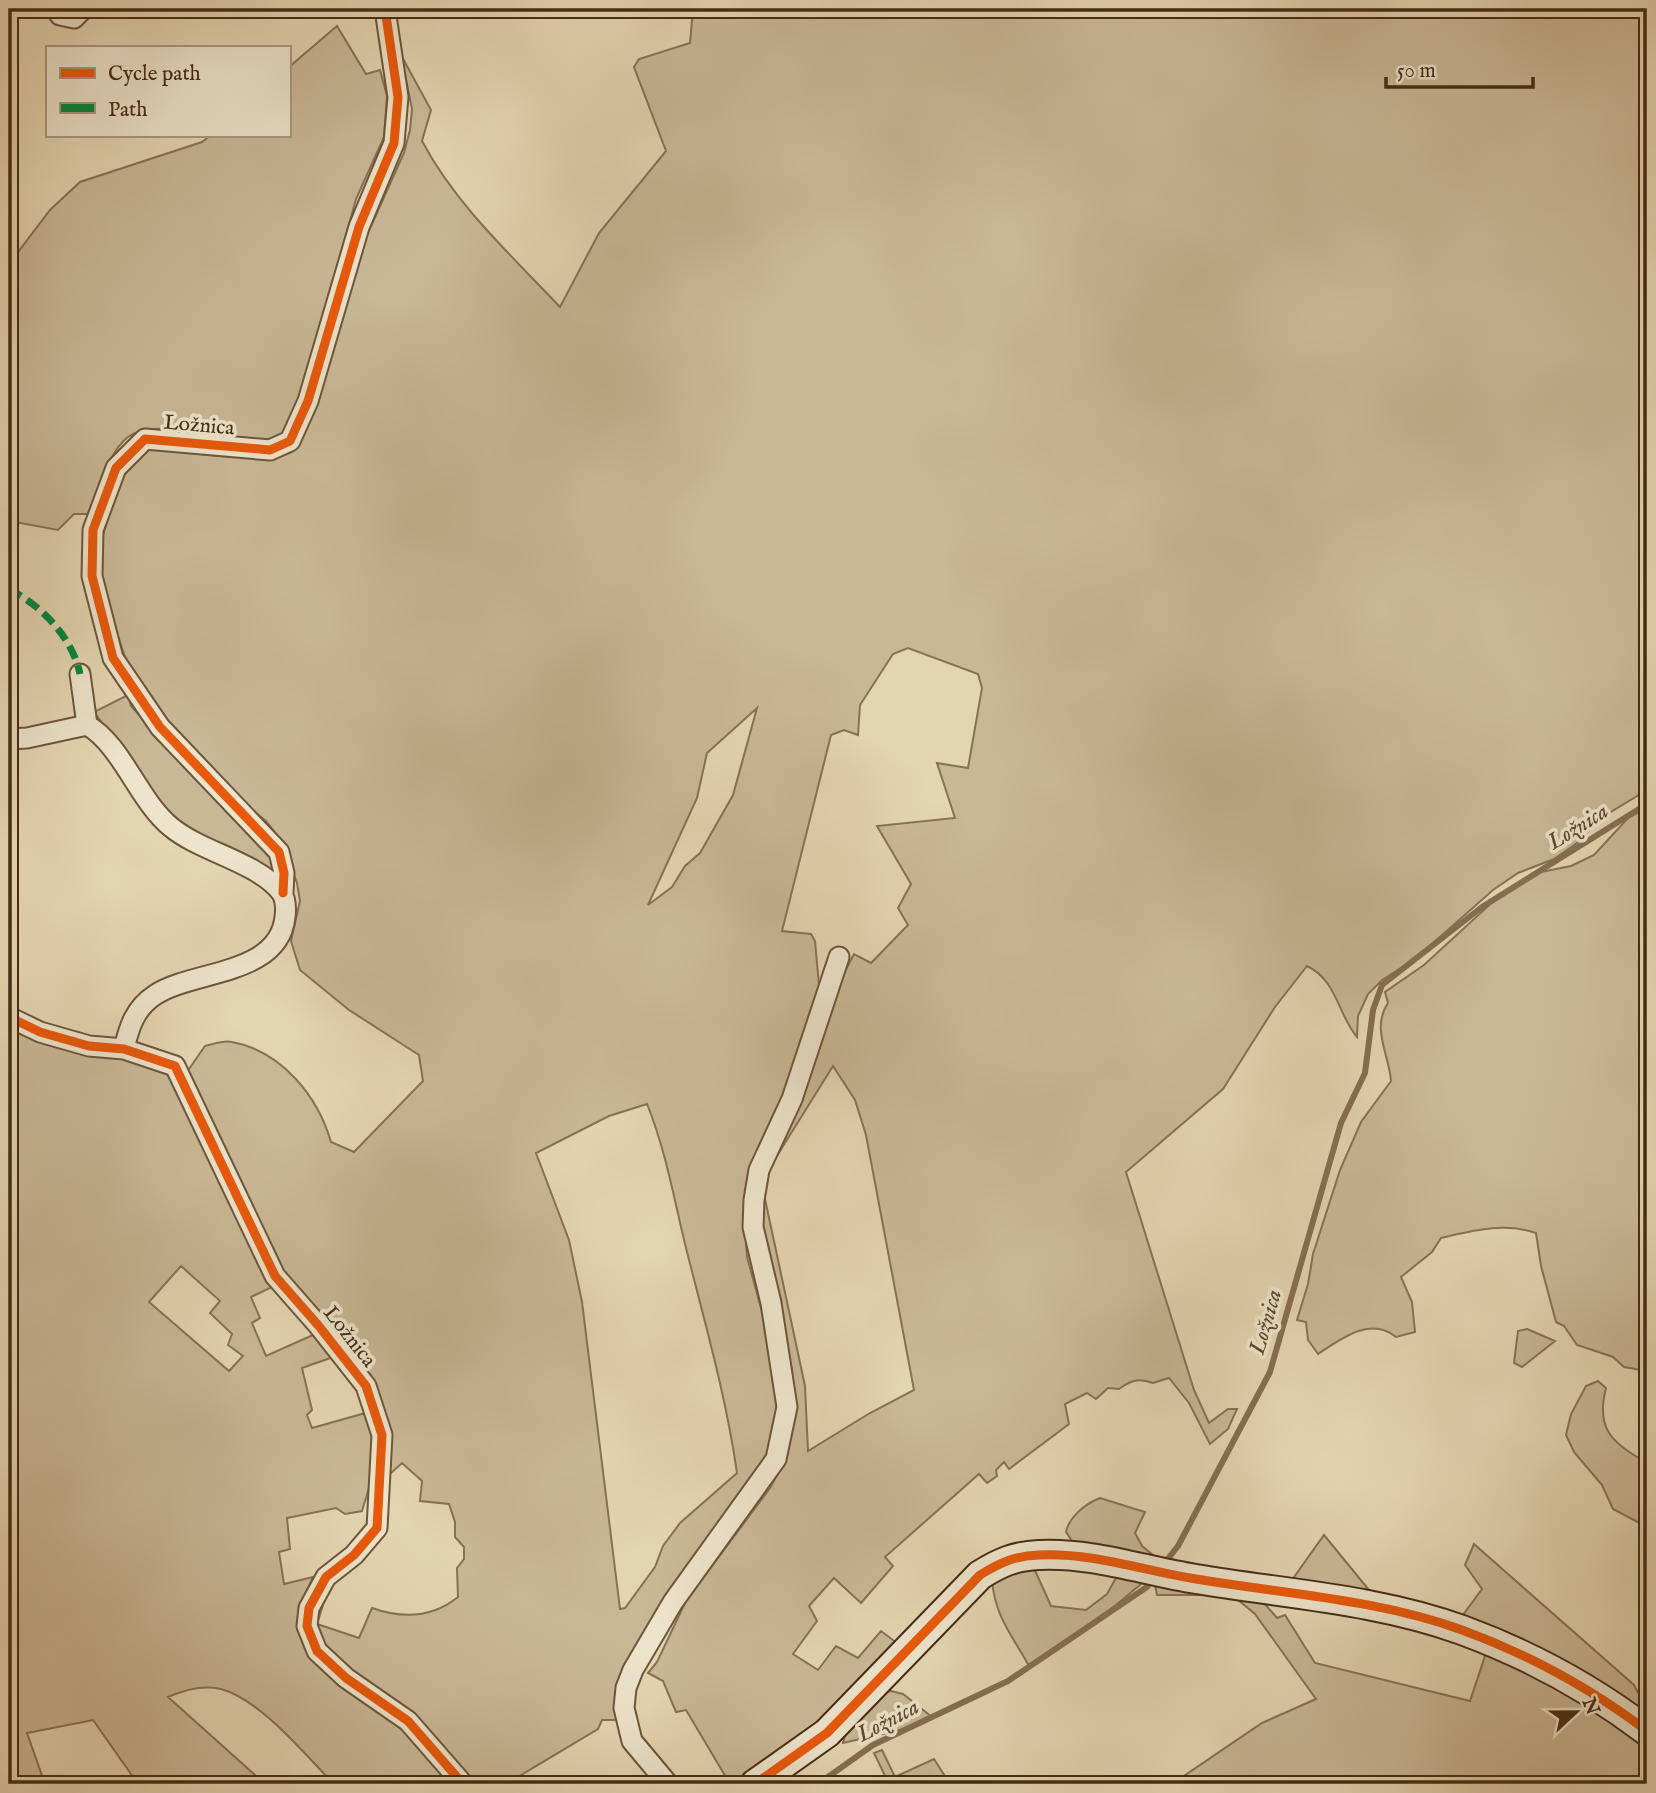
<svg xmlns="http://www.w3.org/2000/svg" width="1656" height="1793" font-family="'IM FELL English',serif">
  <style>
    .green { fill: #c9b896; stroke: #877255; stroke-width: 2; fill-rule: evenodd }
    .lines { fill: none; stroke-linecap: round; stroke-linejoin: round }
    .stream { stroke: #846f52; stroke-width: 6 }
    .street-casing { stroke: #6d563b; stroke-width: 23 }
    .secondary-casing { stroke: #452c14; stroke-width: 32 }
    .street { stroke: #ede4cc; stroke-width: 19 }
    .secondary { stroke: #ede4cc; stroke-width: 28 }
    .quiet { stroke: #00873e; stroke-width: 7; stroke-dasharray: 14 7; stroke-linecap: butt }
    .cycleway-casing { stroke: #ede4cc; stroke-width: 13 }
    .cycleway { stroke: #e8590c; stroke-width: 9 }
    .labels { text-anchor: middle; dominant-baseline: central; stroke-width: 7; stroke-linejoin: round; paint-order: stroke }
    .street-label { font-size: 21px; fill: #452c14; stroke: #ede4cc }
    .water-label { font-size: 23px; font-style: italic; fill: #5f482e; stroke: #ede4cc }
  </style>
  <rect width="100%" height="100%" fill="#e4d5b1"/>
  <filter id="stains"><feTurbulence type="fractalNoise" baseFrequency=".00286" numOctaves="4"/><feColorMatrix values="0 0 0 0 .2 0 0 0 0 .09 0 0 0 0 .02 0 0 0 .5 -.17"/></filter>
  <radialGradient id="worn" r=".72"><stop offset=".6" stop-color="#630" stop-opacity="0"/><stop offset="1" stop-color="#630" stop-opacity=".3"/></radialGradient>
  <path class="green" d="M 693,9 L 1647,9 L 1647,790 L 1601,818 L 1577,843 L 1554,859 L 1518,873 L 1493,890 L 1415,959 L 1382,980 L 1368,994 L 1358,1016 L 1357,1037 C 1338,1015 1337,980 1307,966 L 1275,1007 L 1223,1089 L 1126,1172 L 1194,1390 L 1209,1423 L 1228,1409 L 1237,1409 L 1228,1429 L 1210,1444 L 1189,1403 L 1169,1378 L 1153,1383 C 1139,1378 1131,1380 1119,1389 L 1108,1388 L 1096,1399 L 1087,1393 L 1065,1404 L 1069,1424 L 1009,1469 L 1004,1462 L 996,1470 L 997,1476 L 987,1483 L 979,1474 L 885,1557 L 893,1566 L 861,1603 L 834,1578 L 809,1606 L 817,1621 L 793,1654 L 818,1670 L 836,1646 L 858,1658 L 881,1631 L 897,1643 L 799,1742 L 737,1784 L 730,1784 L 686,1710 L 676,1712 L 663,1681 L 648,1673 L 657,1662 L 686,1601 L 770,1488 L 786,1459 L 792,1369 L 773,1293 L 758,1197 L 838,985 L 854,954 L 871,963 L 908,925 L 898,908 L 911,884 L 877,826 L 955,818 L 937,763 L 968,768 L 982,688 L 978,674 L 908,648 L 893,654 L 860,705 L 858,735 L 844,730 L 831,735 L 782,931 L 811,934 L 815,941 L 820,996 L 744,1209 L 747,1257 L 781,1381 L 774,1453 L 679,1584 L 622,1720 L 602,1720 L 598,1729 L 506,1784 L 467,1784 L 322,1653 L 311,1624 L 327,1592 L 317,1624 L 359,1638 L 372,1608 C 403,1619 432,1618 458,1597 L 457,1568 L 464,1559 L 464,1547 L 455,1537 L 455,1522 L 449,1504 L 420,1501 L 422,1481 L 402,1463 L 380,1483 L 387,1426 L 290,1285 L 187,1072 L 205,1046 C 214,1044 224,1040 232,1042 C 282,1051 318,1097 331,1142 L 354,1152 L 423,1081 L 419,1055 L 349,1010 L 300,970 L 291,941 L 300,901 L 297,883 L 281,840 L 266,821 L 237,798 L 143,694 L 128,667 L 98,573 L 101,542 L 120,476 L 142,448 C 173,451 269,465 292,452 C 298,448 301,440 304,434 L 353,266 L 404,153 L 410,130 L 412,109 L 401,55 L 431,110 L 422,141 C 456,205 510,254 560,307 L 599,233 L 666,151 L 634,67 L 639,59 L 690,43 ZM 757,708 L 733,795 L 700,853 L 685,866 L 672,887 L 648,905 L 697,798 L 707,753 ZM 833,1066 L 855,1100 L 866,1135 L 914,1390 L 870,1413 L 808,1451 L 805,1386 L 762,1185 L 770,1167 ZM 647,1104 C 666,1151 674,1199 686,1248 C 705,1323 726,1396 737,1473 L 680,1523 L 663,1546 L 655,1567 L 625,1608 L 620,1609 L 582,1302 L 569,1240 L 536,1153 L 609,1116 Z
    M 337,26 L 366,74 L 380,70 L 387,96 L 384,137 L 356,199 L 293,428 C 242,471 170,407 128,437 C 107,453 100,491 91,514 L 74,514 L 58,530 L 9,521 L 9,264 L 50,210 L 80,182 L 202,142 L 211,135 L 289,135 L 289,67 Z
    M 128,695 L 131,706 L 277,864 L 274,874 L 171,819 L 94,712 Z
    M 1647,808 L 1647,1363 L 1641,1370 L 1624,1367 L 1613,1357 L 1577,1345 L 1564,1326 L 1556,1322 L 1541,1266 L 1536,1233 C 1504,1222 1472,1231 1441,1238 L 1432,1252 L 1401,1277 L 1412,1302 L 1415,1332 L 1396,1337 C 1370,1316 1341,1339 1318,1354 L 1308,1340 L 1306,1322 L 1297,1320 L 1308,1284 L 1313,1254 L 1340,1170 L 1361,1122 L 1391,1081 C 1389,1054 1371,1028 1388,1003 L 1385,992 L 1424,965 L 1498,897 L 1536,873 L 1571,866 L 1594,855 L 1629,817 Z
    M 9,1025 L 175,1071 L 274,1286 L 251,1297 L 260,1318 L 252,1323 L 266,1356 L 315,1334 L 336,1356 L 302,1368 L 312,1410 L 307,1415 L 312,1428 L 369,1412 C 382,1443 372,1480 362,1511 L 345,1514 L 336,1508 L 287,1518 L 290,1549 L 279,1552 L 284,1584 L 313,1577 L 305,1595 L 302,1628 L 398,1719 L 452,1784 L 334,1784 C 305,1755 261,1700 221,1689 C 204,1685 184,1690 168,1697 L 265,1784 L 233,1781 L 229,1784 L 138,1784 L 93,1720 L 27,1733 L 45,1784 L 9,1784 ZM 181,1266 L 220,1301 L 210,1313 L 232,1334 L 228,1345 L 243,1356 L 229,1371 L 149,1302 Z
    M 1527,1329 L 1555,1341 L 1522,1367 L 1514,1363 L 1518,1331 Z
    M 1598,1381 L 1606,1388 C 1595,1430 1613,1443 1647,1463 L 1647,1527 L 1613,1509 L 1602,1485 L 1574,1452 L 1566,1435 L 1571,1414 L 1586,1386 Z
    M 1100,1498 L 1145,1512 L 1135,1533 L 1142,1546 L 1158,1559 L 1074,1544 L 1066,1532 C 1069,1517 1085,1504 1100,1498 Z
    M 1324,1535 L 1369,1590 L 1292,1580 Z
    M 1474,1544 L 1634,1685 L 1642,1700 L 1642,1709 C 1622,1704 1607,1684 1589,1674 C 1548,1652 1503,1636 1460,1619 L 1482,1589 L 1465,1565 Z
    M 1033,1566 L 1051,1606 L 1086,1610 L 1107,1594 L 1118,1574 L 1147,1579 L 1116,1605 L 1029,1666 C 1012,1635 995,1617 992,1580 Z
    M 1154,1580 L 1258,1596 L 1277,1618 L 1285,1615 L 1315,1663 L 1470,1701 L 1487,1650 L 1539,1672 L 1640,1741 L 1642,1755 L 1647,1759 L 1647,1784 L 1172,1784 L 1262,1723 L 1316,1699 L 1255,1614 L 1238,1600 L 1218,1595 L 1157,1595 Z
    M 891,1691 L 903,1694 L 932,1717 L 909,1728 L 843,1743 C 847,1722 869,1695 891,1691 Z
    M 882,1750 L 895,1777 L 934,1759 L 950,1784 L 889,1784 L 874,1753 Z"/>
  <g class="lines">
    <path class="stream" d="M 1163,1565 L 1178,1546 L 1270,1372 L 1341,1123 L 1365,1073 L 1373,1010 L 1382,985 L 1482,907 L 1647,804
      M 818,1784 L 873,1745 L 1008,1681 L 1147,1587 L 1153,1579"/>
    <defs>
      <path id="street" d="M 56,9 L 60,15 L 74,18 L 83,9
        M 80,674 L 87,725
        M 9,739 L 27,738 L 87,725 C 122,745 138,800 171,827 C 201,852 257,862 281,892 C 286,899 286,909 285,917 C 279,976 192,970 155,995 C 135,1008 129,1027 124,1049
        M 283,893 L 284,873 L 279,852 L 160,727 L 113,658 L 92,576 L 93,530 L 116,468 L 145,439 L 270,450 L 290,441 L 308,401 L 359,227 L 394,143 L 398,97 L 385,9
        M 9,1017 L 40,1032 L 89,1046 L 124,1049 L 175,1066 L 275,1276 L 318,1325 L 366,1386 L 382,1435 L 377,1528 L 354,1555 L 326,1577 L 309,1608 L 307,1626 L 317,1651 L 346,1678 L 408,1721 L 463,1784
        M 668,1784 L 632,1741 L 624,1708 L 626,1688 L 633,1670 L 673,1602 L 776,1459 L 787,1407 L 771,1303 L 753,1227 L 754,1200 L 759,1170 L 792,1099 L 839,957"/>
      <path id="secondary" d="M 755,1784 L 827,1733 L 980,1575 C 1001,1562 1015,1556 1039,1555 C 1091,1552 1145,1571 1196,1579 C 1285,1594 1377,1599 1462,1630 C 1530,1655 1589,1687 1647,1731"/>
    </defs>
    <use href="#street" class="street-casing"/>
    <use href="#secondary" class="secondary-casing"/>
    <use href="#street" class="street"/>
    <use href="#secondary" class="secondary"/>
    <path class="quiet" d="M 9,589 C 42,606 72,637 80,674"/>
    <defs>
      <path id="cycleway" d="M 283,893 L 284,873 L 279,852 L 160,727 L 113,658 L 92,576 L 93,530 L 116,468 L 145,439 L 270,450 L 290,441 L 308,401 L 359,227 L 394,143 L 398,97 L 385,9
        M 9,1017 L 40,1032 L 89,1046 L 124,1049 L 175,1066 L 275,1276 L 318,1325 L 366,1386 L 382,1435 L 377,1528 L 354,1555 L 326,1577 L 309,1608 L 307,1626 L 317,1651 L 346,1678 L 408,1721 L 463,1784
        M 755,1784 L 827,1733 L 980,1575 C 1001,1562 1015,1556 1039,1555 C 1091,1552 1145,1571 1196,1579 C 1285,1594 1377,1599 1462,1630 C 1530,1655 1589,1687 1647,1731"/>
    </defs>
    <use href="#cycleway" class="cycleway-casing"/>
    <use href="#cycleway" class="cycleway"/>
  </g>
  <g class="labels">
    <g class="street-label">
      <text transform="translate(199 426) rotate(5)">Ložnica</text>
      <text transform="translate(349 1337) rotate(52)">Ložnica</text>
    </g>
    <g class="water-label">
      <text transform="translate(1578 827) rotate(-32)">Ložnica</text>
      <text transform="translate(1266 1322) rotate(-74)">Ložnica</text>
      <text transform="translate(888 1721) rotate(-28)">Ložnica</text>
    </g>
  </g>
  <rect width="1656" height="1793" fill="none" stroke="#e4d5b1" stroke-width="35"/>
  <rect x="10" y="10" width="1635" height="1772" fill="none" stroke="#452c14" stroke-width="3.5"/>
  <rect x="18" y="18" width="1621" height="1758" fill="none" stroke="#452c14" stroke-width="2"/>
  <rect x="46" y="46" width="245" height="91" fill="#ede4cc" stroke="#aa9a82" stroke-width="2"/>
  <rect x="60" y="68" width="35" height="10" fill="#e8590c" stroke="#aa9a82" stroke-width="2"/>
  <text x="108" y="80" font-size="21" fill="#452c14">Cycle path</text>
  <rect x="60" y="103" width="35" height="10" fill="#00873e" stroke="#aa9a82" stroke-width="2"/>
  <text x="108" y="116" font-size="21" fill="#452c14">Path</text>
  <g transform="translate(1576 1712) rotate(68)" stroke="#ede4cc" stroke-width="5" paint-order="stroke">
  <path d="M0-5L12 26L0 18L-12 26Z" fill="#452c14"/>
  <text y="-10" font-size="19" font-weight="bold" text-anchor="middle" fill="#452c14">N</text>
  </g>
  <path d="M1386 77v10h147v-10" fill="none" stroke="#452c14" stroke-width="3.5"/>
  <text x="1397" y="77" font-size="21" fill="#452c14" stroke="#ede4cc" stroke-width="5" paint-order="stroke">50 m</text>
  <rect width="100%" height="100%" filter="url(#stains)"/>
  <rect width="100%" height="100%" fill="url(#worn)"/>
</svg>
